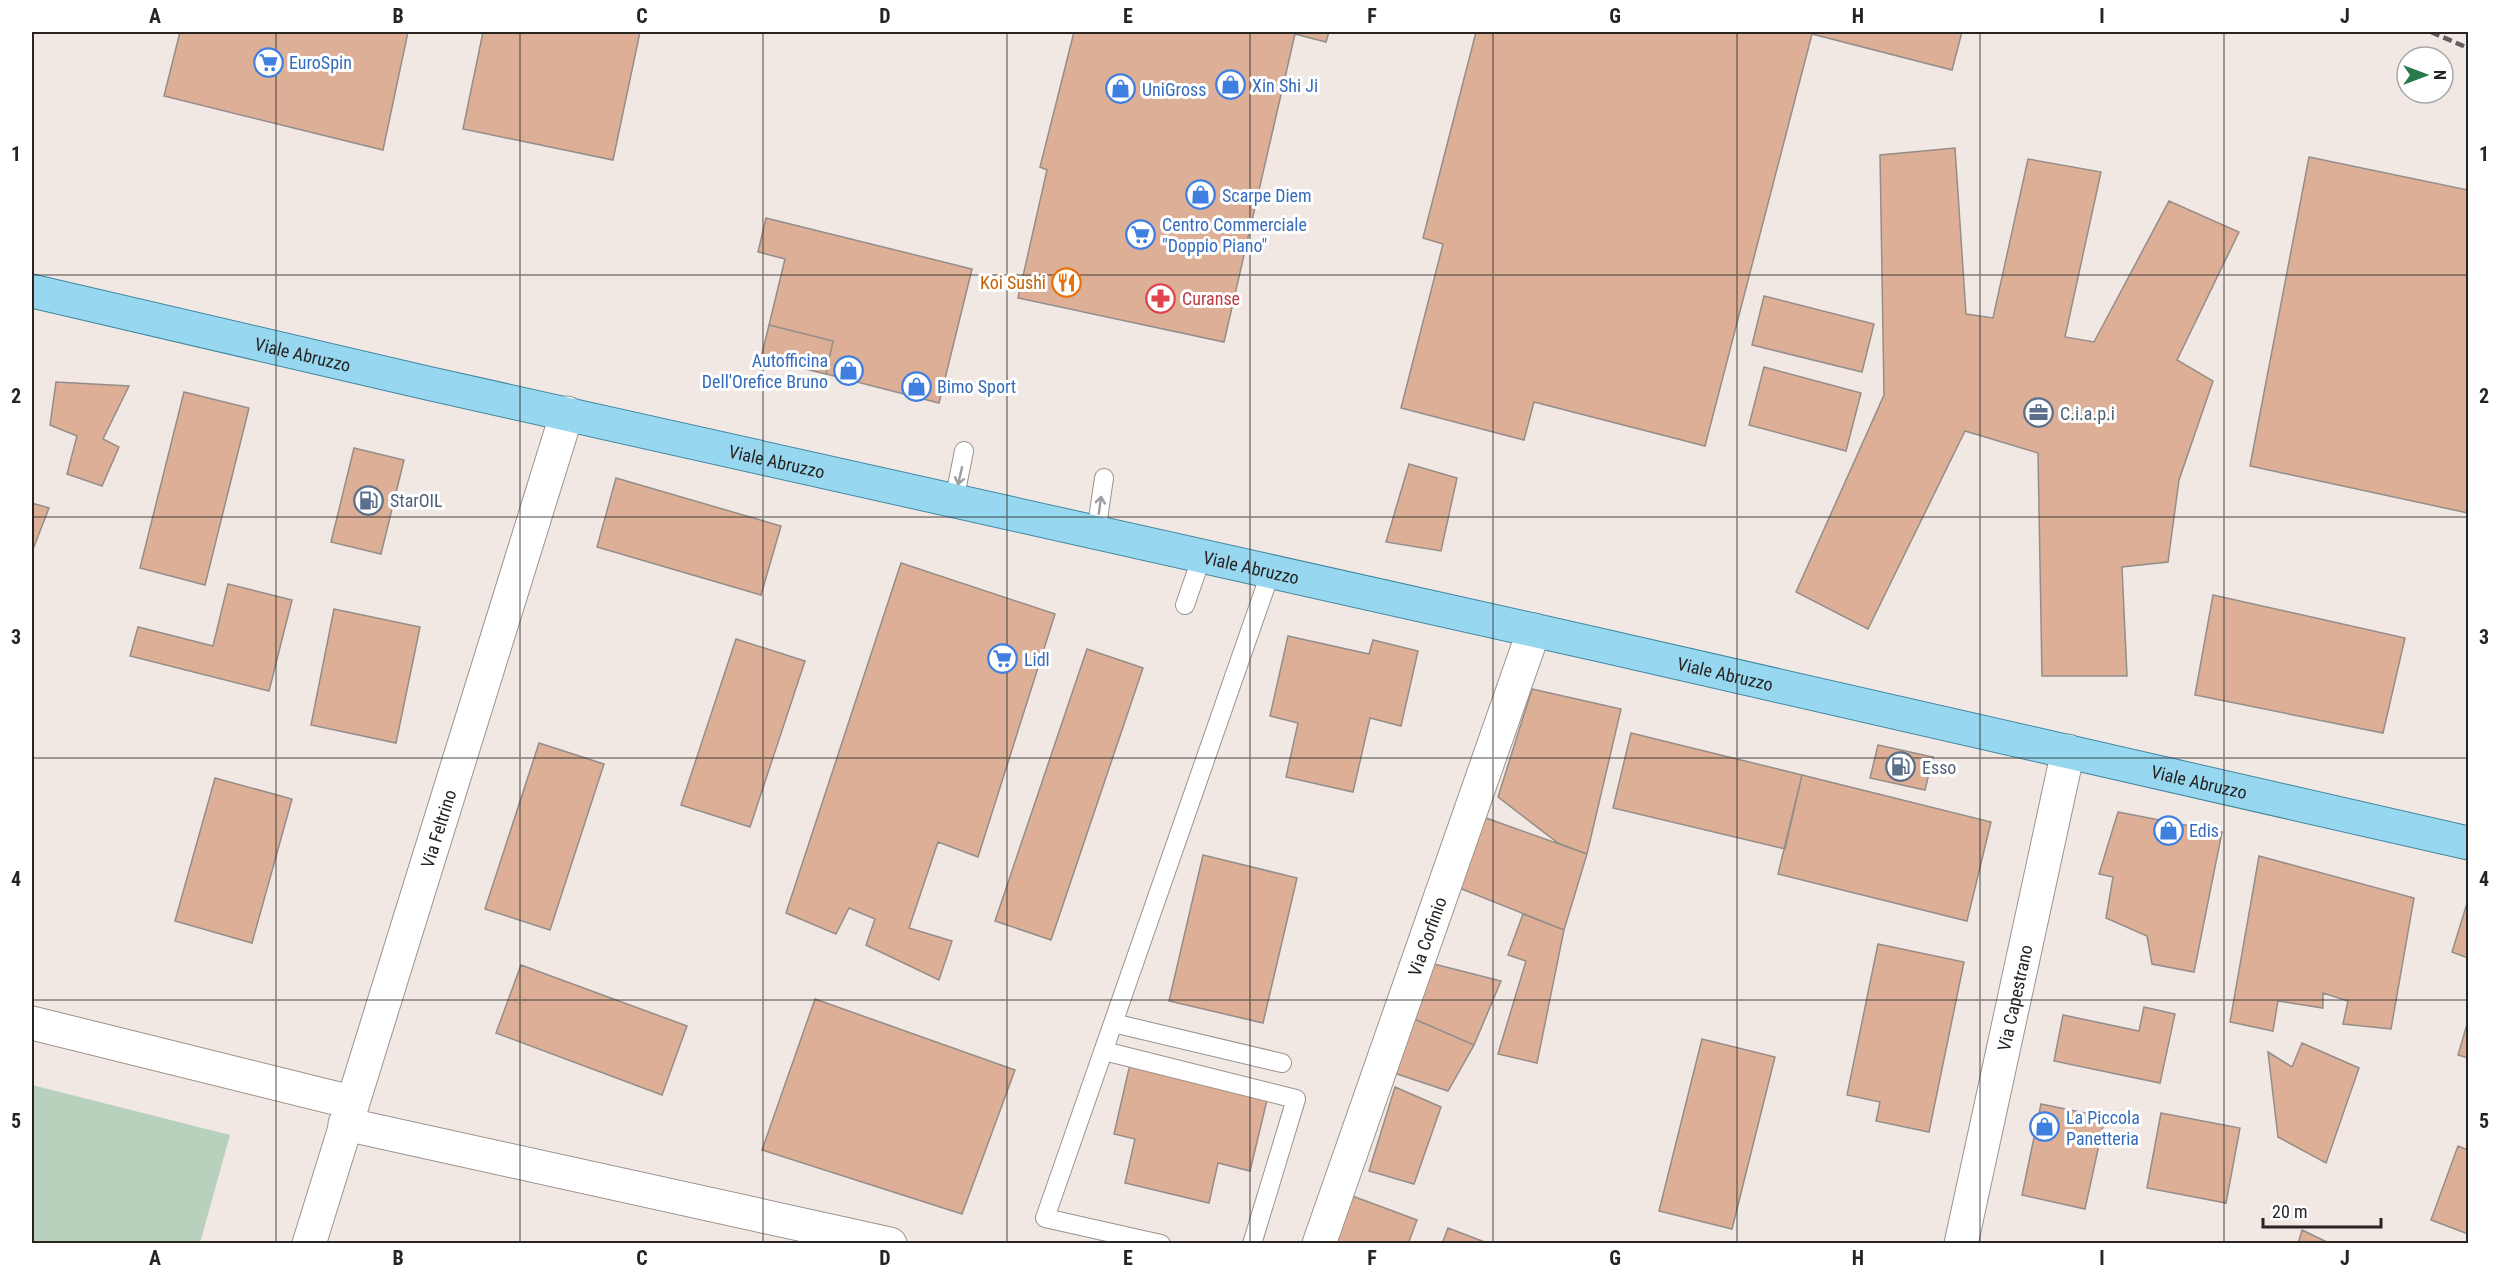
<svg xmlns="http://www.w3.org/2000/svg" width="2500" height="1275" font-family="'Roboto Condensed',sans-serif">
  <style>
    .green { fill: #b8d1bd }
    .building { fill: #dcaf96; stroke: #958d89; stroke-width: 1.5 }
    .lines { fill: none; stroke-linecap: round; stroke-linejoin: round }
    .service-casing { stroke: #9b938e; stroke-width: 20 }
    .minor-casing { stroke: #9b938e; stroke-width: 35 }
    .primary-casing { stroke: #4387a1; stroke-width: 35 }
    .service { stroke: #fff; stroke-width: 18 }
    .minor { stroke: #fff; stroke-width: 33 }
    .primary { stroke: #97d7f0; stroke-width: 33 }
    .rail { stroke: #645f5d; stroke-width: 4.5; stroke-dasharray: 9 4.5; stroke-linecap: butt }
    .oneway { stroke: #9e9c9c }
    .grid { fill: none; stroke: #272422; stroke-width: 1.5; stroke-opacity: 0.55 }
    .labels { text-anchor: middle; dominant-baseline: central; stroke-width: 6; stroke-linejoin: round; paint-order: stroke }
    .shop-label { font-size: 18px; fill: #366cbe; stroke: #fff; text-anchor: start }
    .food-label { font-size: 18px; fill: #c56008; stroke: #fff; text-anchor: end }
    .health-label { font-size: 18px; fill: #be3a42; stroke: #fff; text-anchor: start }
    .street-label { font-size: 18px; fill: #272422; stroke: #fff }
    .service-label { font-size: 18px; fill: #4e5e75; stroke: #fff; text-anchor: start }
    .neatline { fill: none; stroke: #272422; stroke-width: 2 }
    .grid-label { font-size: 20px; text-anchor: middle; font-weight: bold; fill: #272422 }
  </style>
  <rect width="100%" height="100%" fill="#f1e8e4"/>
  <path class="green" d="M 32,1085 L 230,1135 L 200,1243 L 32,1243 Z"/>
  <path class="building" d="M 180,32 L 408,32 L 383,150 L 164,96 Z
    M 483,32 L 640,32 L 613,160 L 463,129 Z
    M 1074,32 L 1329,32 L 1326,42 L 1295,34 L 1224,342 L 1018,298 L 1047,170 L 1040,167 Z
    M 1476,32 L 1962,32 L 1952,70 L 1812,34 L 1705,446 L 1534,402 L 1524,440 L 1401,408 L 1443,244 L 1423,238 Z
    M 1955,148 L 1966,314 L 1993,318 L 2028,159 L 2101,172 L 2065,337 L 2094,342 L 2169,201 L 2239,232 L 2177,360 L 2213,381 L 2179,480 L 2168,562 L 2122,567 L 2127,676 L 2042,676 L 2038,453 L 1965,431 L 1868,629 L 1796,592 L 1884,395 L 1880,155 Z
    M 2309,157 L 2468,190 L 2468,513 L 2250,466 Z
    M 766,218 L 972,269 L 939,403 L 826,374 L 833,341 L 769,325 L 785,259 L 758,252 Z
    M 1764,296 L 1874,324 L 1862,372 L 1752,345 Z
    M 769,325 L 833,341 L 826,374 L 761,358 Z
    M 1764,367 L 1861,393 L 1846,451 L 1749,425 Z
    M 56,382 L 129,386 L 103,439 L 119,447 L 102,486 L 67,474 L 77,436 L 50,425 Z
    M 184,392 L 249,408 L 205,585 L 140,568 Z
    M 354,448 L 404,460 L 381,554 L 331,542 Z
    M 1409,464 L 1457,478 L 1441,551 L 1386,542 Z
    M 616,478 L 781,526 L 761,595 L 597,547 Z
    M 32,503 L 49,508 L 32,552 Z
    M 901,563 L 1055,614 L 978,857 L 938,842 L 909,928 L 952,941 L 939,980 L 866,945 L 875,919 L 849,908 L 836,934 L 786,913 Z
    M 228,584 L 292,600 L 269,691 L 130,656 L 138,627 L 213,646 Z
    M 2213,595 L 2405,638 L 2383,733 L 2195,695 Z
    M 334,609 L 420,627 L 396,743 L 311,725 Z
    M 1288,636 L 1369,654 L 1373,640 L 1418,651 L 1401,726 L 1370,718 L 1353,792 L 1286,777 L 1298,723 L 1270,716 Z
    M 736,639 L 805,661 L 750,827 L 681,805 Z
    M 1087,649 L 1143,668 L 1051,940 L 995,921 Z
    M 1532,689 L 1621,709 L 1587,854 L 1558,843 L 1498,797 Z
    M 1631,733 L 1802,775 L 1785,849 L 1613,808 Z
    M 539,743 L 604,764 L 550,930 L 485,909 Z
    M 1878,745 L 1933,757 L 1925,790 L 1870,778 Z
    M 1802,775 L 1991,822 L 1967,921 L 1778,874 Z
    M 215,778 L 292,799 L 252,943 L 175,921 Z
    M 2118,812 L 2222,832 L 2194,972 L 2152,964 L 2147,936 L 2106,918 L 2113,877 L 2099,874 Z
    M 1486,818 L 1587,854 L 1564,930 L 1457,887 Z
    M 1203,855 L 1297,878 L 1263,1023 L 1169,1001 Z
    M 2259,856 L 2414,898 L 2391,1029 L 2343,1024 L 2348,1001 L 2323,993 L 2323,1008 L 2278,1001 L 2273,1031 L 2230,1022 Z
    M 2468,900 L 2468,958 L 2452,952 Z
    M 1523,914 L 1564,930 L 1537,1063 L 1498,1054 L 1526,961 L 1508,955 Z
    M 1878,944 L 1964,962 L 1929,1132 L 1876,1121 L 1880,1102 L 1847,1095 Z
    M 1430,963 L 1501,981 L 1474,1045 L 1412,1018 Z
    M 521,965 L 687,1026 L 662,1095 L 496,1033 Z
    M 815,999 L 1015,1070 L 962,1214 L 762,1150 Z
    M 2144,1007 L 2175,1014 L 2160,1083 L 2054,1061 L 2063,1015 L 2139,1031 Z
    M 1412,1018 L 1474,1045 L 1448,1091 L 1391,1072 Z
    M 2468,1021 L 2468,1058 L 2458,1055 Z
    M 1702,1039 L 1775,1057 L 1732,1229 L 1659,1211 Z
    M 2302,1043 L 2359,1068 L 2326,1163 L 2278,1137 L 2268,1052 L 2292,1067 Z
    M 1130,1064 L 1268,1096 L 1250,1171 L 1218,1163 L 1209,1203 L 1125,1183 L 1135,1139 L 1114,1134 Z
    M 1395,1087 L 1441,1107 L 1414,1184 L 1369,1171 Z
    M 2041,1104 L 2105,1117 L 2085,1209 L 2022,1195 Z
    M 2161,1113 L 2240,1128 L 2226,1203 L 2147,1188 Z
    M 2458,1146 L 2468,1150 L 2468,1234 L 2431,1220 Z
    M 1347,1194 L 1417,1220 L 1408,1244 L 1329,1244 Z
    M 1448,1228 L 1490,1244 L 1442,1244 Z
    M 2302,1230 L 2331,1244 L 2298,1244 Z"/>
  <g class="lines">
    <defs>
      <path id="service" d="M 954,501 L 964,451
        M 1096,533 L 1104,478
        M 1185,605 L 1202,556
        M 1113,1023 L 1282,1063
        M 1104,1051 L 1296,1099 L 1252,1244
        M 1161,1244 L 1045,1218 L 1271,571"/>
      <g id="minor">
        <path d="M 32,1023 L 351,1102"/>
        <path d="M 345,1124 L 890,1244"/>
        <path id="s1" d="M 309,1244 L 567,413"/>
        <path id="s2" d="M 1319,1244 L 1534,630"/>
        <path id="s3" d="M 1961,1244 L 2068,751"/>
      </g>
      <g id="primary">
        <path id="s4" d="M 32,291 L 427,383 L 1600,645 L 2468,843"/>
      </g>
    </defs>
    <use href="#service" class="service-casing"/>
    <use href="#minor" class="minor-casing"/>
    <use href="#primary" class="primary-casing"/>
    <use href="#service" class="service"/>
    <use href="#minor" class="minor"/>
    <use href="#primary" class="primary"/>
    <path class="rail" d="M 2431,32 L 2468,48"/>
  </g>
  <defs><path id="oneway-shaft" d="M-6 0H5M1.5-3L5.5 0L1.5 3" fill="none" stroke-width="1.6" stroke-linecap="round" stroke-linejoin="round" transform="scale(1.5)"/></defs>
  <g class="oneway">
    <use href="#oneway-shaft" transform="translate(960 476) rotate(103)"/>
    <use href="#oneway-shaft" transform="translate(1100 505) rotate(-82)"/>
  </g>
  <path class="grid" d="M 276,32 L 276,1244M 520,32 L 520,1244M 763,32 L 763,1244M 1007,32 L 1007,1244M 1250,32 L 1250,1244M 1493,32 L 1493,1244M 1737,32 L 1737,1244M 1980,32 L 1980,1244M 2224,32 L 2224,1244M 32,275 L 2468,275M 32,517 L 2468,517M 32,758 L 2468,758M 32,1000 L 2468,1000"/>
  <defs>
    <symbol id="supermarket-ring" viewBox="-11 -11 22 22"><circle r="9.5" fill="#fff" stroke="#3f7fe0" stroke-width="1.5"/><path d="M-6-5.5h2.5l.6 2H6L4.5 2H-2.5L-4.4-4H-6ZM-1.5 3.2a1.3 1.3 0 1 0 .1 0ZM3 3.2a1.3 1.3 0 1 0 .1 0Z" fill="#3f7fe0"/></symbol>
    <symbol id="shop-ring" viewBox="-11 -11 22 22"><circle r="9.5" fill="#fff" stroke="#3f7fe0" stroke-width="1.5"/><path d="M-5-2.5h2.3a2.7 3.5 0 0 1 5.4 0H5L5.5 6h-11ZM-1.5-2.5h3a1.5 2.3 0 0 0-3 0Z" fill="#3f7fe0"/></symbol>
    <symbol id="restaurant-ring" viewBox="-11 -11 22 22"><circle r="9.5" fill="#fff" stroke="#e8710a" stroke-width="1.5"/><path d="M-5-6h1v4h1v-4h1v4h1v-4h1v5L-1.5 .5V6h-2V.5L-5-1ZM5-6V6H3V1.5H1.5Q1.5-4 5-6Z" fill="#e8710a"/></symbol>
    <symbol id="pharmacy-ring" viewBox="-11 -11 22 22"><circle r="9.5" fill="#fff" stroke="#e0444e" stroke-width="1.5"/><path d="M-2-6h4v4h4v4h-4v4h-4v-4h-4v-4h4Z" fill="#e0444e"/></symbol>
    <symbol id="office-ring" viewBox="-11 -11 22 22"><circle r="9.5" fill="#fff" stroke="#5c6f8a" stroke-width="1.5"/><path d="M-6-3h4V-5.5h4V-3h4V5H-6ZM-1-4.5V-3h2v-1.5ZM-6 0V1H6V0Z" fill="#5c6f8a"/></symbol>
    <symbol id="fuel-ring" viewBox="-11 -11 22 22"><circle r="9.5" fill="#fff" stroke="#5c6f8a" stroke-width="1.5"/><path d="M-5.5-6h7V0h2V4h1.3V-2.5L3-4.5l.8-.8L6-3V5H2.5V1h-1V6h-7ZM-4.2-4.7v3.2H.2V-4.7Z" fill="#5c6f8a"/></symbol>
  </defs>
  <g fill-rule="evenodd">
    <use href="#supermarket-ring" x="252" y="46" width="33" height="33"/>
    <use href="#shop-ring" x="1214" y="68" width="33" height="33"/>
    <use href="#shop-ring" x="1104" y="72" width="33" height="33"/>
    <use href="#shop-ring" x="1184" y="178" width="33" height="33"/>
    <use href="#supermarket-ring" x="1124" y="218" width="33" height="33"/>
    <use href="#restaurant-ring" x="1050" y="266" width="33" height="33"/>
    <use href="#pharmacy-ring" x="1144" y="282" width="33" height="33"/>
    <use href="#shop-ring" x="832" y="354" width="33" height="33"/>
    <use href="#shop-ring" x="900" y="370" width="33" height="33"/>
    <use href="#office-ring" x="2022" y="396" width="33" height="33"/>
    <use href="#fuel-ring" x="352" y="484" width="33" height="33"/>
    <use href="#supermarket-ring" x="986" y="642" width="33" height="33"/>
    <use href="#fuel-ring" x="1884" y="750" width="33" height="33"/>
    <use href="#shop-ring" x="2152" y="814" width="33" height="33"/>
    <use href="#shop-ring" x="2028" y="1110" width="33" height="33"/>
  </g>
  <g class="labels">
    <g class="shop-label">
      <text x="289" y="62">EuroSpin</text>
      <text x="1252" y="85">Xin Shi Ji</text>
      <text x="1142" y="89">UniGross</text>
      <text x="1222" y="195">Scarpe Diem</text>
      <text x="1162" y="224">Centro Commerciale<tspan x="1162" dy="21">"Doppio Piano"</tspan></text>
      <text x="828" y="360" text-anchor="end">Autofficina<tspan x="828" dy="21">Dell'Orefice Bruno</tspan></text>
      <text x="937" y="386">Bimo Sport</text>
      <text x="1024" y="659">Lidl</text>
      <text x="2189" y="830">Edis</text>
      <text x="2066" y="1117">La Piccola<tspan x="2066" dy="21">Panetteria</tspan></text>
    </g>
    <g class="food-label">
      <text x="1046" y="282">Koi Sushi</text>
    </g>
    <g class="health-label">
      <text x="1182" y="298">Curanse</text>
    </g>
    <g class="street-label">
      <text stroke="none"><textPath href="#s4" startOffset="278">Viale Abruzzo</textPath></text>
      <text stroke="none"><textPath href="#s4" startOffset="764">Viale Abruzzo</textPath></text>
      <text stroke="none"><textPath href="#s4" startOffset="1250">Viale Abruzzo</textPath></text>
      <text stroke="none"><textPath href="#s4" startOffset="1736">Viale Abruzzo</textPath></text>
      <text stroke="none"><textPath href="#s4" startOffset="2222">Viale Abruzzo</textPath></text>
      <text stroke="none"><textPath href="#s1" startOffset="435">Via Feltrino</textPath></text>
      <text stroke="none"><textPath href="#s2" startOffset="326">Via Corfinio</textPath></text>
      <text stroke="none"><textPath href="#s3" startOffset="252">Via Capestrano</textPath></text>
    </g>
    <g class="service-label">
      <text x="2060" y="413">C.i.a.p.i</text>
      <text x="390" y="500">StarOIL</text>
      <text x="1922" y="767">Esso</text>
    </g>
  </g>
  <rect width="2500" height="1275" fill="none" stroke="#ffffff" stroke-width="66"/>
  <g transform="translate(2425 75) rotate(90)"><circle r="28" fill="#ffffff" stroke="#a9a7a7" stroke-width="1.5"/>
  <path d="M0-4.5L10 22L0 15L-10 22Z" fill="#297a4b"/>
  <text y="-9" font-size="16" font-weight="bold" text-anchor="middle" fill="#272422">N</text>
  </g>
  <path d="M2263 1218v9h118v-9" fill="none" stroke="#272422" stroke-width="3"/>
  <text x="2272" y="1218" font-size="18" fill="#272422" stroke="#ffffff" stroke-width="4.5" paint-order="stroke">20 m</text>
  <rect x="33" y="33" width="2434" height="1209" class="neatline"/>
  <g class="grid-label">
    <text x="155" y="23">A</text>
    <text x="398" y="23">B</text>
    <text x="642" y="23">C</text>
    <text x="885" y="23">D</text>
    <text x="1128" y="23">E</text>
    <text x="1372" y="23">F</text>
    <text x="1615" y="23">G</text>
    <text x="1858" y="23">H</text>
    <text x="2102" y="23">I</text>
    <text x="2345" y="23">J</text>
    <text x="16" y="161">1</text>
    <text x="2484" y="161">1</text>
    <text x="16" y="403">2</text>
    <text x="2484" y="403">2</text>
    <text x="16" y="644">3</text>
    <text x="2484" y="644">3</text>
    <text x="16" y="886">4</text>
    <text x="2484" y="886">4</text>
    <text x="16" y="1128">5</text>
    <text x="2484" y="1128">5</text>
    <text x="155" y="1265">A</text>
    <text x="398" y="1265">B</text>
    <text x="642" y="1265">C</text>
    <text x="885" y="1265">D</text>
    <text x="1128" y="1265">E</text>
    <text x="1372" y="1265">F</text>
    <text x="1615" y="1265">G</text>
    <text x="1858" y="1265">H</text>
    <text x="2102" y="1265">I</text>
    <text x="2345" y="1265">J</text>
  </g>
</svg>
